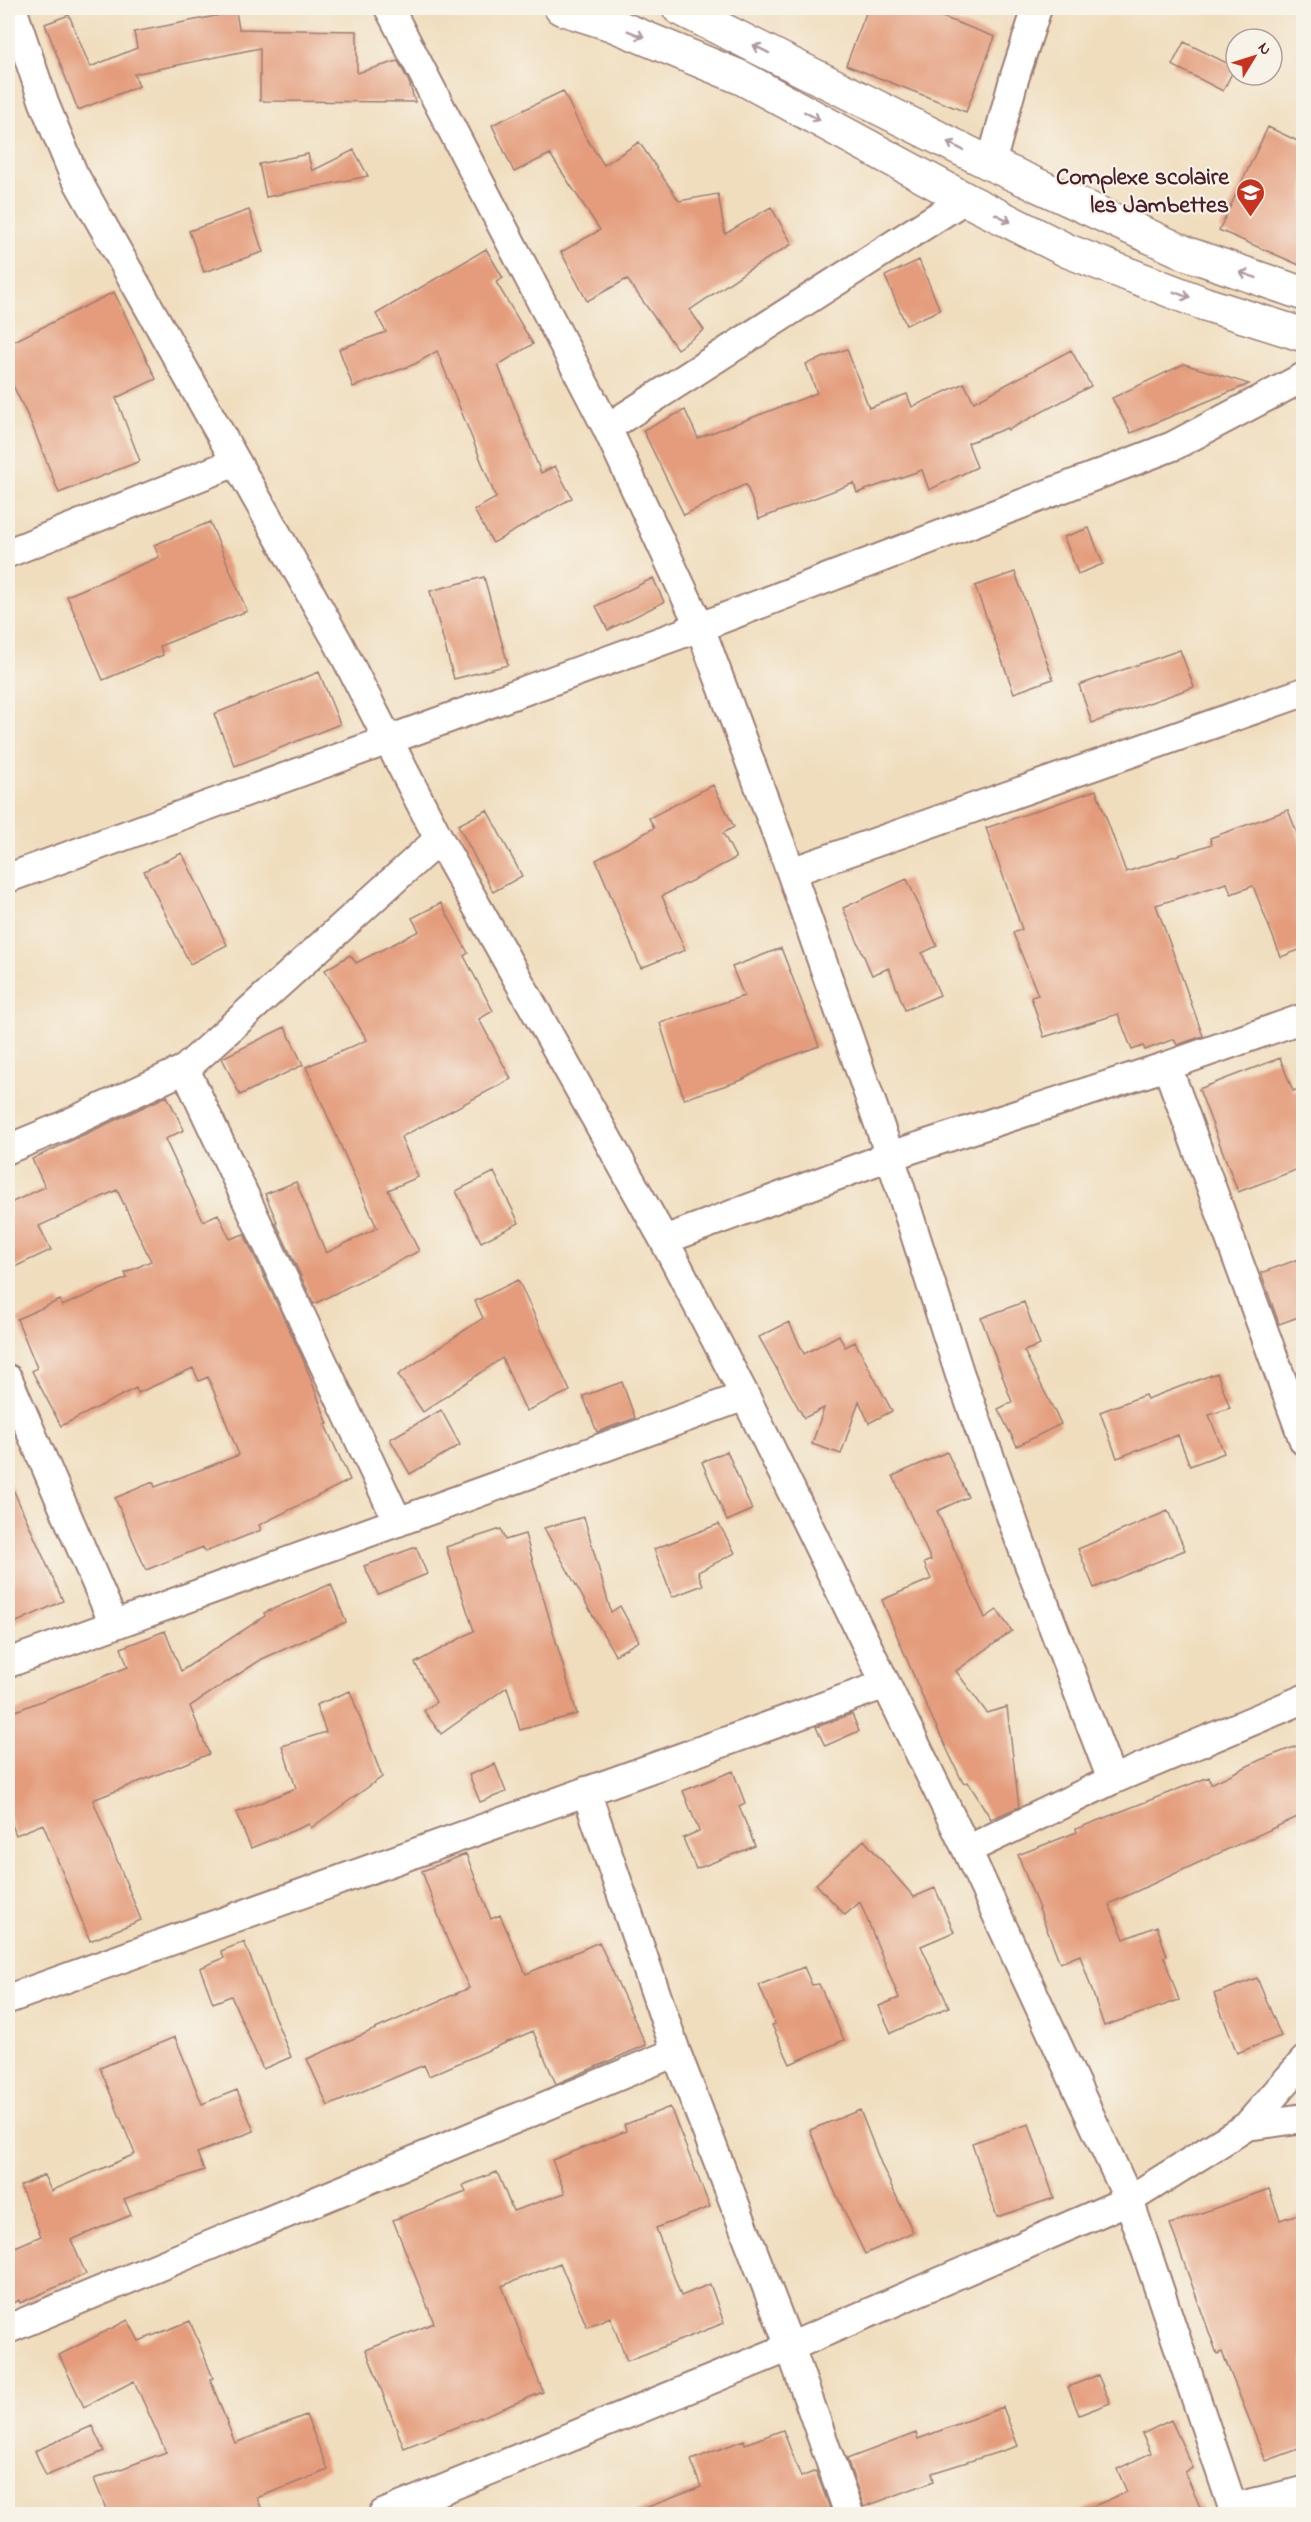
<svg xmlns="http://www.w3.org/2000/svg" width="1311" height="2522" font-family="'Indie Flower',sans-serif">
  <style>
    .building { fill: #e49c7c }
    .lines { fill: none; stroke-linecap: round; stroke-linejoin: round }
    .minor-casing { stroke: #9d7e74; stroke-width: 32 }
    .tertiary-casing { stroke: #9d7e74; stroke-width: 36 }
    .minor { stroke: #fff; stroke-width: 28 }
    .tertiary { stroke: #fff; stroke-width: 33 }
    .oneway { stroke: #ae9aa0 }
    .labels { text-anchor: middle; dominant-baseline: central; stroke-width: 4.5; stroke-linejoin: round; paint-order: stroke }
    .poi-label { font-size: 24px; font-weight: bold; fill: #4a1f2b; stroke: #f7f3e8; text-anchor: end }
  </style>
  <rect width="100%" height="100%" fill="#f7f3e8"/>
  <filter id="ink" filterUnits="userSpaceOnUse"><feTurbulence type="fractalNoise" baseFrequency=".0167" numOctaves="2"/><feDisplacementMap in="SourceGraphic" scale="12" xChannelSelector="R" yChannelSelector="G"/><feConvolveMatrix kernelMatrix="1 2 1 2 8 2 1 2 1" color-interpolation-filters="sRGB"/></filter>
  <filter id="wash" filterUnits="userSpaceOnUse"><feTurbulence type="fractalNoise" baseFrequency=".008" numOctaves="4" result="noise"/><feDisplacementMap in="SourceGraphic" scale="24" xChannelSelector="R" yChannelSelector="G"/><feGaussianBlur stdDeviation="1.35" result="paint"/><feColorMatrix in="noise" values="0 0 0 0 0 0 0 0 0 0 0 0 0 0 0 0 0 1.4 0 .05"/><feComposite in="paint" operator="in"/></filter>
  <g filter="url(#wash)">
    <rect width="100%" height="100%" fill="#f0ddbd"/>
    <g id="blocks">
      <path class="building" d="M 868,8 L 919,8 L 995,37 L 966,112 L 846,65 Z
        M 236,12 L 239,29 L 357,31 L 357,73 L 398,61 L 409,82 L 415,102 L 260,101 L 260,48 L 134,74 L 139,86 L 78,110 L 45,24 L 69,15 L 90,67 L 137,48 L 134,32 Z
        M 1184,42 L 1235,67 L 1223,91 L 1172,65 Z
        M 563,91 L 586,138 L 604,165 L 639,142 L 679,201 L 718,194 L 725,234 L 771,207 L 792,244 L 747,271 L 690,310 L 704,330 L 677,349 L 627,279 L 587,301 L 561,252 L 600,230 L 550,154 L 514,172 L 492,125 Z
        M 1268,127 L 1304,144 L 1304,267 L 1219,230 Z
        M 354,150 L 368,176 L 266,197 L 259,164 L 308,154 L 312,171 Z
        M 249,210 L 263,252 L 204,272 L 189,231 Z
        M 486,249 L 503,278 L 496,282 L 533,344 L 498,365 L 541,473 L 555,466 L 572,498 L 493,543 L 474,510 L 496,498 L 437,351 L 415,364 L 353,387 L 339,349 L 386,332 L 376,314 Z
        M 919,260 L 940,310 L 906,325 L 885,276 Z
        M 114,292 L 156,379 L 116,398 L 140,461 L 59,493 L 32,425 L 8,375 L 8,344 Z
        M 847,349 L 869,408 L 907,394 L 912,407 L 964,383 L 974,402 L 1071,350 L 1091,386 L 1008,430 L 1007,428 L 968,443 L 977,467 L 929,490 L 922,470 L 857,493 L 854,483 L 759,519 L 746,484 L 684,515 L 643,430 L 685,410 L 698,438 L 817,393 L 806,364 Z
        M 1184,364 L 1249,384 L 1131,433 L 1112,398 Z
        M 210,522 L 247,611 L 160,646 L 163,655 L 103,680 L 67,596 L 159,557 L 154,545 Z
        M 1089,528 L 1103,564 L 1078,574 L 1064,537 Z
        M 1015,572 L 1053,679 L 1014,693 L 975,586 Z
        M 484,577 L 508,665 L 454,679 L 430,591 Z
        M 653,578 L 664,602 L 608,630 L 596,606 Z
        M 1180,650 L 1194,687 L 1092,723 L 1079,685 Z
        M 319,672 L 340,724 L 235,766 L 214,714 Z
        M 713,785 L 734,827 L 723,833 L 736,858 L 662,896 L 685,950 L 641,968 L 596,860 L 654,828 L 649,818 Z
        M 1096,790 L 1126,872 L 1212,844 L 1210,838 L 1288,810 L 1304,851 L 1304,948 L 1281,957 L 1253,886 L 1231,894 L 1227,883 L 1156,905 L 1203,1036 L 1177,1045 L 1174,1039 L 1145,1050 L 1143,1046 L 1132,1050 L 1118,1014 L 1044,1037 L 1031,997 L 1038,995 L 1013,933 L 1022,929 L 986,828 Z
        M 487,810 L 522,876 L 493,892 L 458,825 Z
        M 182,853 L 227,945 L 190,964 L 144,871 Z
        M 907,879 L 937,946 L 922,953 L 940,995 L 905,1010 L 889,968 L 872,975 L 843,908 Z
        M 441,903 L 468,953 L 464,956 L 493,1011 L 479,1019 L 511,1079 L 401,1137 L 418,1177 L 388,1190 L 419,1251 L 314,1304 L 276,1223 L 277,1222 L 265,1194 L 296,1182 L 326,1253 L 377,1228 L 306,1067 L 367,1040 L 325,970 L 350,955 L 356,963 L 419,931 L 412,918 Z
        M 781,948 L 819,1046 L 770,1064 L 742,1080 L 684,1099 L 660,1023 L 744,996 L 732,967 Z
        M 285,1027 L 303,1065 L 240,1095 L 222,1058 Z
        M 1280,1058 L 1293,1091 L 1304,1087 L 1304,1167 L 1238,1192 L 1199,1089 Z
        M 167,1096 L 184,1130 L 165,1139 L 203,1221 L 218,1214 L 230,1239 L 244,1234 L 303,1359 L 328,1424 L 325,1425 L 350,1480 L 259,1525 L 261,1530 L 205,1552 L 203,1547 L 146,1570 L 115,1498 L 153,1482 L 155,1487 L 239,1455 L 208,1377 L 199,1381 L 193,1368 L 138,1393 L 136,1388 L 61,1426 L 32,1371 L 37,1368 L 17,1319 L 60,1300 L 62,1306 L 127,1278 L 125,1273 L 151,1261 L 117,1190 L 39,1226 L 51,1250 L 8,1270 L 8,1204 L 45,1187 L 32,1159 Z
        M 494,1172 L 519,1223 L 481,1242 L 456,1191 Z
        M 1304,1257 L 1304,1315 L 1279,1324 L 1261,1273 Z
        M 518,1280 L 570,1391 L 526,1411 L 502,1358 L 423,1412 L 398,1375 L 483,1318 L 475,1301 Z
        M 1024,1302 L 1040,1345 L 1024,1351 L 1061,1424 L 1017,1446 L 998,1409 L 1012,1402 L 981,1318 Z
        M 789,1322 L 804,1354 L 839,1335 L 845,1347 L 855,1342 L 892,1411 L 869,1423 L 859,1401 L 841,1454 L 812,1444 L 824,1408 L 804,1418 L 759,1337 Z
        M 1217,1373 L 1230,1408 L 1209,1415 L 1224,1453 L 1190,1466 L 1178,1435 L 1117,1458 L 1100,1412 L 1145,1395 L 1147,1399 Z
        M 622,1382 L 635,1418 L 597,1432 L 583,1396 Z
        M 441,1410 L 460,1445 L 410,1474 L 390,1439 Z
        M 727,1451 L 752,1510 L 727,1521 L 702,1462 Z
        M 947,1452 L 968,1497 L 937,1511 L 985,1618 L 997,1610 L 1012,1631 L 956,1671 L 987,1713 L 1007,1707 L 1019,1807 L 991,1819 L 968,1782 L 963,1783 L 926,1705 L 882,1600 L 931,1579 L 924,1563 L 931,1560 L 893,1476 Z
        M 8,1478 L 63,1601 L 8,1626 Z
        M 1168,1511 L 1185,1550 L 1094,1588 L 1078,1549 Z
        M 584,1517 L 611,1612 L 620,1606 L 639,1641 L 615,1655 L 544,1528 Z
        M 719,1524 L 735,1553 L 698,1572 L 703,1585 L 672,1597 L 654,1549 Z
        M 501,1529 L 505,1540 L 525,1534 L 577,1714 L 520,1730 L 507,1687 L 441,1734 L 424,1711 L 436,1702 L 415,1663 L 474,1631 L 446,1547 Z
        M 416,1547 L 427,1574 L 378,1594 L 364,1566 Z
        M 331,1584 L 346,1622 L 262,1659 L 190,1706 L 209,1754 L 93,1800 L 141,1920 L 90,1941 L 43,1824 L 16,1835 L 8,1814 L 8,1714 L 128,1667 L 121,1648 L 165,1631 L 181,1671 L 265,1616 L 264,1613 Z
        M 350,1691 L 382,1777 L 311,1828 L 309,1824 L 251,1848 L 236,1813 L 296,1788 L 282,1746 L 326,1732 L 316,1705 Z
        M 852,1714 L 859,1731 L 825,1746 L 816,1727 Z
        M 1304,1743 L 1304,1814 L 1109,1904 L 1124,1939 L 1157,1926 L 1167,1956 L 1164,1957 L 1179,2000 L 1104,2026 L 1080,1955 L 1060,1963 L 1018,1855 L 1077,1832 L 1076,1829 L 1209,1777 L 1211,1784 L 1260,1760 Z
        M 495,1764 L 506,1792 L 480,1802 L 469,1775 Z
        M 733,1771 L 745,1803 L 739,1806 L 755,1846 L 696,1869 L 683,1838 L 699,1831 L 683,1791 Z
        M 864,1840 L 914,1897 L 935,1888 L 954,1932 L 921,1946 L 949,2007 L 891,2033 L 879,2006 L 899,1998 L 860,1902 L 845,1915 L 816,1884 Z
        M 466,1854 L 491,1919 L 500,1915 L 526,1974 L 599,1942 L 646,2045 L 556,2084 L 533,2031 L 429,2076 L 424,2065 L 328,2106 L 307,2059 L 469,1988 L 447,1939 L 422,1871 Z
        M 244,1942 L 291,2057 L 263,2069 L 231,1996 L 213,2003 L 200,1968 L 224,1958 L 221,1951 Z
        M 804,1967 L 812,1985 L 819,1984 L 844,2040 L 790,2064 L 772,2025 L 775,2024 L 759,1985 Z
        M 1257,1978 L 1281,2036 L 1237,2053 L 1214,1994 Z
        M 175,2037 L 202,2104 L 237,2090 L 254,2131 L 197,2153 L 204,2170 L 124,2199 L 131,2215 L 71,2240 L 86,2274 L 20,2303 L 19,2300 L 8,2305 L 8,2250 L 41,2236 L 20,2186 L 44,2175 L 51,2191 L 135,2154 L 100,2068 Z
        M 670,2107 L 710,2207 L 656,2228 L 681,2296 L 710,2284 L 724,2323 L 627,2361 L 610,2317 L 587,2327 L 560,2263 L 502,2286 L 543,2392 L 404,2448 L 366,2350 L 434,2323 L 393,2220 L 466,2192 L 463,2185 L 497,2172 L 513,2211 L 565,2193 L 552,2160 L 626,2131 L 624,2125 Z
        M 860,2110 L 882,2166 L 913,2232 L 865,2254 L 833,2188 L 810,2130 Z
        M 1029,2124 L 1054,2198 L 997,2217 L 972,2143 Z
        M 1269,2189 L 1280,2220 L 1304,2212 L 1304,2447 L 1266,2461 L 1222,2352 L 1217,2354 L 1170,2224 Z
        M 128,2320 L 139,2341 L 190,2321 L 213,2378 L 210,2379 L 235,2443 L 306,2415 L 328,2470 L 257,2498 L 264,2514 L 108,2514 L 94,2479 L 166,2452 L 134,2381 L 84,2407 L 59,2355 Z
        M 1098,2375 L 1110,2403 L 1079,2415 L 1068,2387 Z
        M 1003,2407 L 1018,2446 L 932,2473 L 934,2481 L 864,2507 L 847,2459 L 916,2433 L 918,2439 Z
        M 1171,2420 L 1193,2468 L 1185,2472 L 1203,2514 L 1075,2514 L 1127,2492 L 1117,2469 L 1151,2453 L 1142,2434 Z
        M 92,2426 L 104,2451 L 46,2476 L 35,2451 Z
        M 783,2430 L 801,2477 L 816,2471 L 832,2514 L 636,2514 L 635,2512 L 701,2487 L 691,2460 L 744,2440 L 745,2444 Z"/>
    </g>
  </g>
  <g filter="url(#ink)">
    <use href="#blocks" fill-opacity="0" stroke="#9d7e74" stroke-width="1.5"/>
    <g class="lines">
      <defs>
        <path id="minor" d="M 12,8 L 44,103 L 73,173 L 339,644 L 439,839 L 664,1240 L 745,1396 L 967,1850 L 1129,2200 L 1235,2514
          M 389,8 L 607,428 L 700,627 L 791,872 L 890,1156 L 960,1375 L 1019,1538 L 1112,1780
          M 991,164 L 1014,79 L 1037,8
          M 607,428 L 965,199
          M 8,553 L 236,462
          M 791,872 L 1304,692
          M 8,878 L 700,627 L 1173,446 L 1304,377
          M 1167,1066 L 1304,1441
          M 185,1069 L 398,1522
          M 8,1149 L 61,1127 L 185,1069 L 439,839
          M 664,1240 L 890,1156 L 1167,1066 L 1304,1018
          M 8,1379 L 114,1624
          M 8,1663 L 745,1396
          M 586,1791 L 676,2052 L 790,2347 L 849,2514
          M 967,1850 L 1112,1780 L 1304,1699
          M 8,1999 L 886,1684
          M 1247,2126 L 1304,2061
          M 8,2329 L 676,2052
          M 1232,2508 L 1304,2491
          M 383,2514 L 790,2347 L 1129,2200 L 1247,2126 L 1304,2118"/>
        <path id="tertiary" d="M 561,8 L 611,24 L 742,78 L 965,199 L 1068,251 L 1205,304 L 1304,335
          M 679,8 L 991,164 L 1188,254 L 1304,294"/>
      </defs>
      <use href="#minor" class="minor-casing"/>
      <use href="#tertiary" class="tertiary-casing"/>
      <use href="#minor" class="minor"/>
      <use href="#tertiary" class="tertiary"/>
    </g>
    <defs><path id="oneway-shaft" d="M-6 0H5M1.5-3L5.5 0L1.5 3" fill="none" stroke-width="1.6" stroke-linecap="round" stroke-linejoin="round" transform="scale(1.5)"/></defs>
    <g class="oneway">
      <use href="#oneway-shaft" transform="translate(636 34) rotate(22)"/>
      <use href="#oneway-shaft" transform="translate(761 49) rotate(-153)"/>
      <use href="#oneway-shaft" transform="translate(812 116) rotate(29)"/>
      <use href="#oneway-shaft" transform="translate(955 146) rotate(-153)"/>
      <use href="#oneway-shaft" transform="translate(1003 218) rotate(27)"/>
      <use href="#oneway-shaft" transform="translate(1248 275) rotate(-161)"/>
      <use href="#oneway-shaft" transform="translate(1182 295) rotate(21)"/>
    </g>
  </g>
  <defs>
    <symbol id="school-pin" viewBox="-11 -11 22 30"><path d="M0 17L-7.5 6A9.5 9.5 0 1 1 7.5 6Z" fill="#c8321e" stroke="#f7f3e8"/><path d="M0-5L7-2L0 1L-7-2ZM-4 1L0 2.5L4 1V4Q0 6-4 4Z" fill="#fff"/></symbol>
  </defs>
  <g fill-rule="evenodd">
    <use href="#school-pin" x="1234" y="176" width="33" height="45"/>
  </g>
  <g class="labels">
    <g class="poi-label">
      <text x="1229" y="178">Complexe scolaire<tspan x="1229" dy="28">les Jambettes</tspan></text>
    </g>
  </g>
  <rect width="1311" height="2522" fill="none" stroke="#f7f3e8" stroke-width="30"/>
  <g transform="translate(1254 57) rotate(52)"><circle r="28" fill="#f7f3e8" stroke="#b29e9c" stroke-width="1.5"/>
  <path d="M0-4.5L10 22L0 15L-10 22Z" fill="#c8321e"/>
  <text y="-9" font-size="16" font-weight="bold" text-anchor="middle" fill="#4a1f2b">N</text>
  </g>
</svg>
